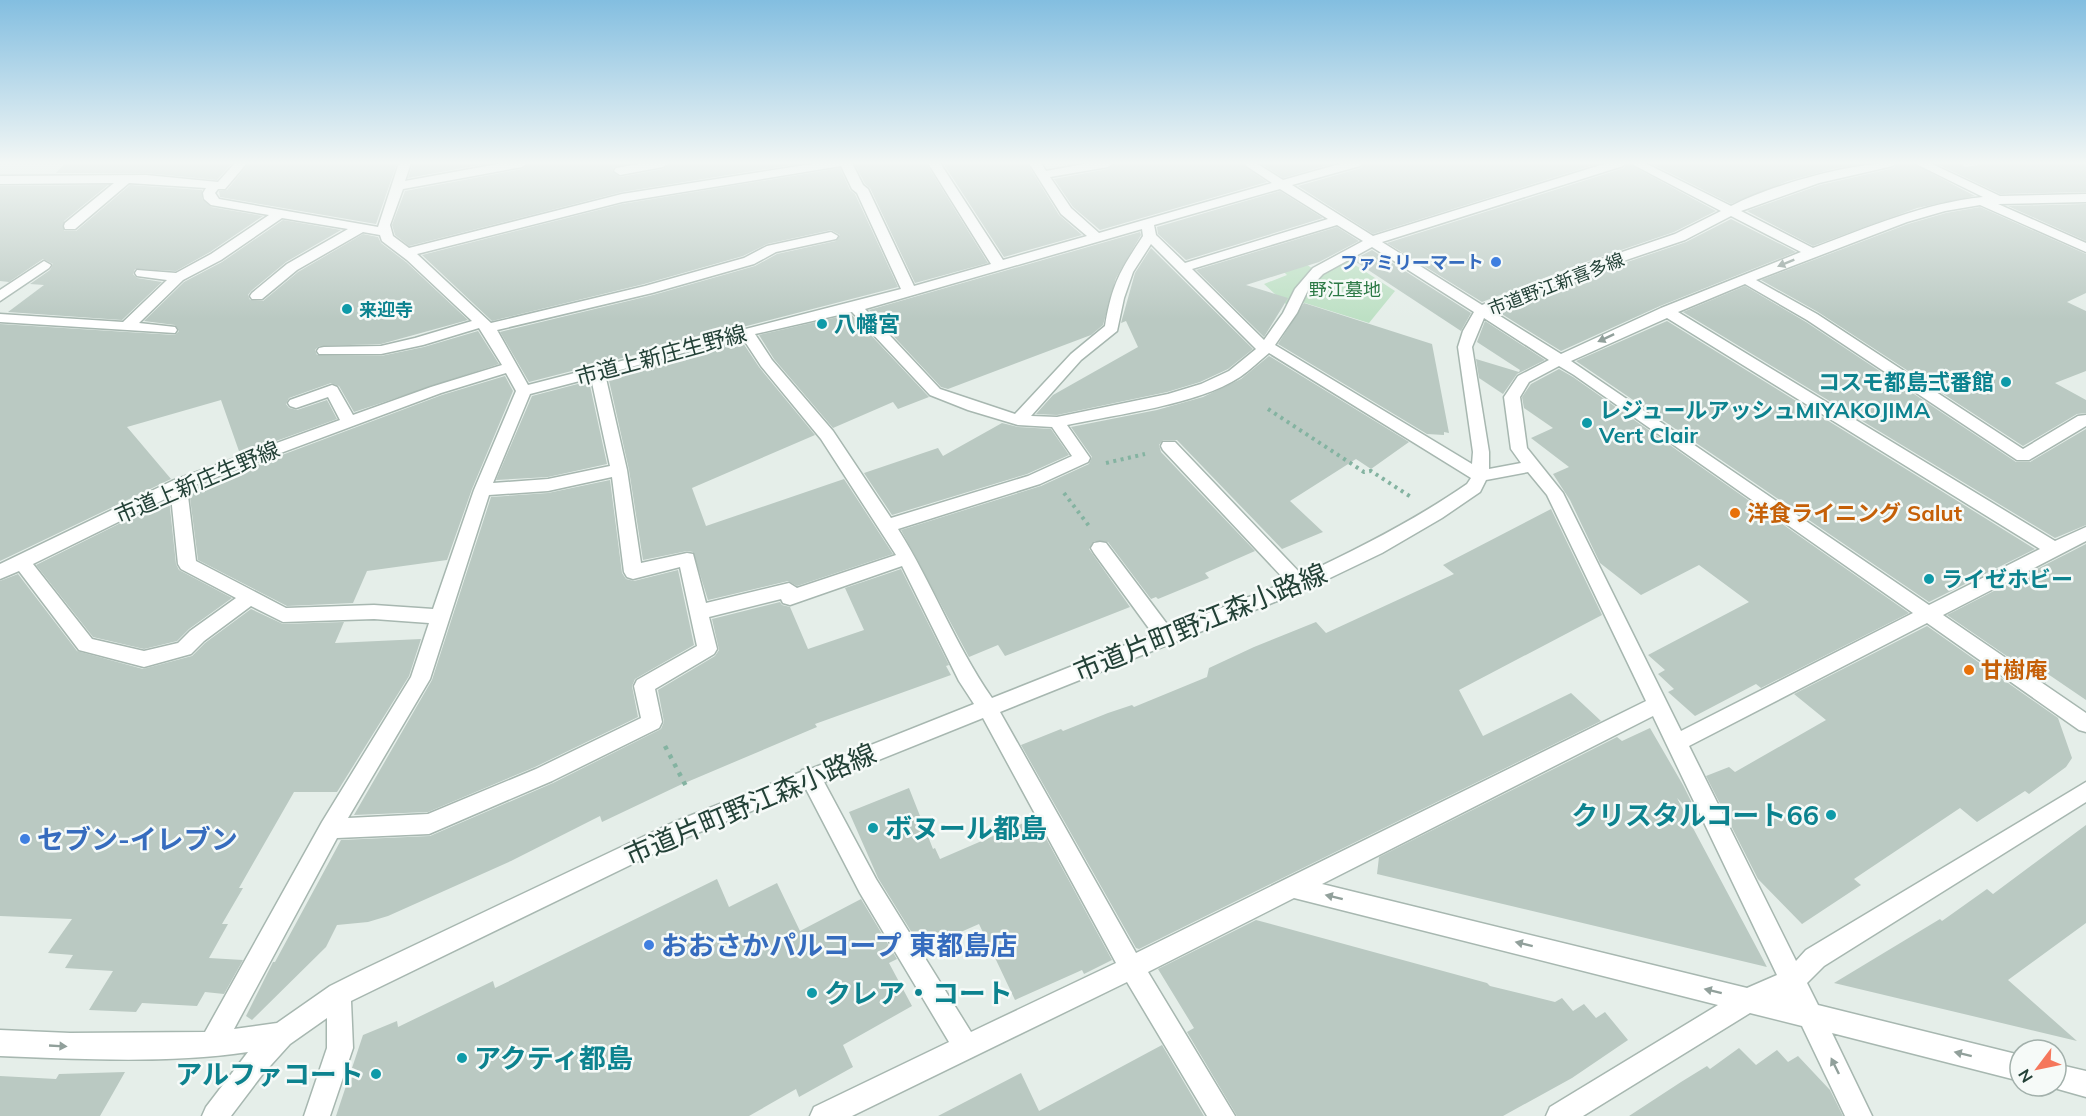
<svg xmlns="http://www.w3.org/2000/svg" width="2086" height="1116" font-family="Mulish,'Noto Sans JP',sans-serif">
  <style>
    .green { fill: #bde0c4 }
    .building { fill: #bac9c2 }
    .lines { fill: none; stroke-linecap: round; stroke-linejoin: round }
    .minor-casing { stroke: #a7b7b0; stroke-width: 3 }
    .path-far1 { stroke: #84b3a1; stroke-width: 4; stroke-dasharray: 3 4.5; stroke-linecap: butt }
    .path { stroke: #84b3a1; stroke-width: 4.5; stroke-dasharray: 4 6; stroke-linecap: butt }
    .minor { fill: #fff; fill-rule: evenodd }
    .oneway { fill: #91a09b }
    .shop-dot { fill: #3f7fe0; stroke: #f6faf8; stroke-width: 2 }
    .culture-dot { fill: #0f9aa8; stroke: #f6faf8; stroke-width: 2 }
    .food-dot { fill: #e8710a; stroke: #f6faf8; stroke-width: 2 }
    .labels { text-anchor: middle; dominant-baseline: central; stroke-width: 5; stroke-linejoin: round; paint-order: stroke }
    .far-shop-label { font-size: 18px; font-weight: bold; fill: #366cbe; stroke: #f6faf8; text-anchor: end }
    .far-street-label { font-size: 18px; fill: #234137; stroke: #f6faf8 }
    .far-park-label { font-size: 18px; fill: #2c7945; stroke: #f6faf8 }
    .far-culture-label { font-size: 18px; font-weight: bold; fill: #0d838f; stroke: #f6faf8; text-anchor: start }
    .culture-label { font-size: 22px; font-weight: bold; fill: #0d838f; stroke: #f6faf8; text-anchor: start }
    .street-label { font-size: 22px; fill: #234137; stroke: #f6faf8 }
    .food-label { font-size: 22px; font-weight: bold; fill: #c56008; stroke: #f6faf8; text-anchor: start }
    .near-street-label { font-size: 27px; fill: #234137; stroke: #f6faf8 }
    .near-culture-label { font-size: 27px; font-weight: bold; fill: #0d838f; stroke: #f6faf8; text-anchor: start }
    .near-shop-label { font-size: 27px; font-weight: bold; fill: #366cbe; stroke: #f6faf8; text-anchor: start }
  </style>
  <rect width="100%" height="100%" fill="#e5eee9"/>
  <path class="green" d="M 1346,259 L 1395,291 L 1369,323 L 1302,302 C 1310,282 1328,270 1346,259 Z
    M 1306,264 L 1313,269 L 1298,285 L 1287,305 L 1264,284 L 1287,275 L 1284,272 Z"/>
  <path class="building" d="M 65,163 L 232,163 L 217,180 L 146,173 L 56,173 Z
    M 249,163 L 397,163 L 376,224 L 220,197 L 219,191 L 227,190 Z
    M 413,163 L 491,163 L 408,178 Z
    M 530,163 L 632,163 L 614,167 L 612,171 L 620,177 L 663,169 L 671,163 L 804,163 L 622,192 L 409,246 L 395,235 L 392,225 L 405,191 L 522,169 Z
    M 854,163 L 926,163 L 988,263 L 915,283 L 870,188 L 865,184 Z
    M 943,163 L 1027,163 L 1059,215 L 1082,235 L 1004,257 Z
    M 1116,163 L 1240,163 L 1267,182 L 1100,230 L 1073,207 L 1054,179 L 1108,169 Z
    M 1260,163 L 1335,163 L 1283,178 Z
    M 1364,163 L 1600,163 L 1373,234 L 1298,186 L 1361,168 Z
    M 1627,163 L 1716,211 L 1674,232 L 1580,264 L 1482,302 L 1387,243 L 1624,168 Z
    M 1650,163 L 1867,163 L 1833,169 L 1788,181 L 1731,204 Z
    M 1897,163 L 1912,163 L 1975,196 L 1917,208 L 1813,246 L 1747,211 L 1820,185 L 1894,168 Z
    M 1935,163 L 1959,163 L 1965,167 L 1993,163 L 2086,163 L 2086,192 L 2000,194 Z
    M 840,168 L 850,190 L 855,194 L 898,287 L 529,382 L 500,332 L 653,295 L 755,266 L 777,254 L 836,241 L 840,235 L 831,230 L 767,244 L 743,256 L 644,284 L 492,321 L 422,255 L 622,204 Z
    M 108,185 L 64,221 L 64,231 L 76,231 L 130,185 L 202,190 L 202,199 L 211,207 L 263,216 L 210,252 L 176,271 L 135,269 L 133,274 L 137,278 L 162,282 L 122,320 L 8,312 L 44,285 L 30,284 L 50,270 L 53,264 L 43,259 L 9,282 L 0,281 L 0,186 Z
    M 1280,191 L 1323,218 L 1186,260 L 1158,234 L 1157,227 Z
    M 2086,204 L 2086,241 L 2008,206 Z
    M 1980,207 L 2086,254 L 2086,293 L 2067,302 L 2086,311 L 2086,371 L 2055,383 L 2086,400 L 2086,413 L 2077,414 L 2023,446 L 1818,312 L 1761,280 L 1908,224 L 1946,213 Z
    M 1731,219 L 1796,252 L 1660,306 L 1561,351 L 1497,311 L 1592,274 L 1686,242 Z
    M 283,220 L 341,230 L 286,262 L 251,291 L 248,295 L 250,300 L 263,301 L 298,272 L 363,234 L 378,237 L 381,243 L 406,262 L 468,320 L 381,344 L 319,346 L 315,350 L 317,355 L 381,356 L 424,347 L 478,331 L 499,364 L 354,412 L 339,386 L 331,383 L 289,398 L 286,404 L 289,408 L 297,410 L 327,400 L 337,419 L 240,454 L 221,400 L 127,427 L 171,479 L 0,561 L 0,324 L 175,335 L 179,331 L 175,325 L 144,321 L 184,282 L 222,262 Z
    M 1337,227 L 1359,241 L 1319,262 L 1246,285 L 1288,298 L 1264,337 L 1196,270 Z
    M 1140,232 L 1141,235 L 1116,278 L 1103,325 L 1091,335 L 948,389 L 941,387 L 869,310 Z
    M 1151,248 L 1253,349 L 1228,369 L 1200,382 L 1167,392 L 1057,415 L 1036,414 L 1053,395 L 1138,347 L 1126,321 L 1121,323 L 1135,273 Z
    M 1372,250 L 1471,313 L 1461,331 L 1353,260 Z
    M 1745,286 L 1806,322 L 2016,462 L 2030,462 L 2086,429 L 2086,525 L 2055,538 L 1683,312 Z
    M 1304,303 L 1432,344 L 1449,433 L 1444,432 L 1444,435 L 1427,434 L 1278,344 Z
    M 851,314 L 929,397 L 898,409 L 893,402 L 833,428 L 774,359 L 759,335 Z
    M 1485,321 L 1545,360 L 1517,374 L 1503,394 L 1479,378 L 1476,359 L 1519,372 L 1520,370 L 1477,342 Z
    M 1667,321 L 2035,549 L 1929,602 L 1576,361 Z
    M 741,340 L 759,367 L 815,435 L 692,488 L 706,526 L 844,479 L 893,554 L 797,586 L 788,581 L 708,600 L 693,552 L 687,551 L 643,560 L 629,470 L 608,376 Z
    M 1269,356 L 1409,442 L 1371,469 L 1356,459 L 1290,501 L 1323,532 L 1282,549 L 1177,440 L 1163,440 L 1159,445 L 1161,452 L 1255,551 L 1205,573 L 1209,578 L 1158,599 L 1156,597 L 1151,599 L 1108,542 L 1094,541 L 1089,549 L 1130,607 L 1005,656 L 998,645 L 969,657 L 901,530 L 1041,486 L 1089,464 L 1092,457 L 1071,427 L 1157,410 L 1203,397 L 1241,379 Z
    M 1559,369 L 1573,377 L 1909,613 L 1761,688 L 1756,684 L 1695,716 L 1668,692 L 1674,689 L 1658,674 L 1665,670 L 1648,655 L 1749,602 L 1699,565 L 1641,595 L 1600,563 L 1570,500 L 1553,474 L 1569,467 L 1531,438 L 1553,428 L 1524,408 L 1522,397 L 1531,384 Z
    M 505,376 L 513,391 L 472,489 L 447,560 L 367,571 L 353,603 L 287,606 L 198,560 L 189,490 L 442,395 Z
    M 589,381 L 607,464 L 548,477 L 496,480 L 532,396 Z
    M 1002,423 L 1018,427 L 1051,429 L 1069,455 L 1027,474 L 892,515 L 864,473 L 938,448 L 943,456 Z
    M 610,480 L 622,573 L 626,579 L 634,581 L 678,570 L 694,645 L 635,679 L 632,686 L 638,717 L 535,767 L 428,812 L 354,815 L 432,680 L 491,497 L 548,493 Z
    M 169,499 L 176,564 L 179,570 L 232,598 L 189,629 L 177,641 L 144,649 L 93,637 L 36,565 Z
    M 1551,509 L 1602,615 L 1459,690 L 1483,736 L 1571,693 L 1601,721 L 1139,949 L 1136,948 L 1021,745 L 1061,729 L 1063,731 L 1108,713 L 1132,705 L 1134,707 L 1207,677 L 1209,668 L 1254,647 L 1316,622 L 1326,633 L 1454,574 L 1443,565 Z
    M 2086,544 L 2086,700 L 2042,670 L 2046,683 L 1947,615 Z
    M 901,569 L 949,665 L 946,666 L 951,675 L 815,724 L 817,727 L 680,785 L 602,822 L 600,816 L 511,861 L 388,916 L 368,922 L 337,925 L 326,947 L 252,1020 L 246,1016 L 273,962 L 275,962 L 341,840 L 430,836 L 553,783 L 661,729 L 664,722 L 658,690 L 715,656 L 719,650 L 712,619 L 780,602 L 782,605 L 790,607 L 808,649 L 864,630 L 845,588 Z
    M 18,574 L 77,651 L 143,669 L 192,656 L 205,643 L 251,609 L 283,624 L 344,622 L 335,643 L 421,639 L 409,676 L 337,792 L 294,792 L 239,888 L 243,888 L 222,924 L 228,924 L 209,958 L 243,960 L 224,994 L 205,992 L 197,1006 L 142,1003 L 136,1012 L 89,1010 L 113,971 L 65,968 L 73,955 L 48,953 L 72,919 L 0,916 L 0,581 Z
    M 1927,626 L 2058,718 L 2072,758 L 2066,767 L 2029,794 L 2025,791 L 1977,822 L 1960,808 L 1854,879 L 1861,885 L 1802,924 L 1758,879 L 1706,776 L 1729,767 L 1735,772 L 1826,720 L 1794,694 Z
    M 1650,728 L 1683,785 L 1702,823 L 1677,798 L 1767,967 L 1377,874 L 1379,857 L 1617,737 L 1622,741 Z
    M 909,788 L 933,849 L 935,848 L 940,859 L 1035,818 L 1112,960 L 1084,974 L 1082,970 L 1015,1000 L 979,924 L 922,949 L 878,878 L 849,812 Z
    M 2086,825 L 2086,923 L 2008,980 L 2077,1041 L 1834,983 L 1940,919 L 1942,921 L 1987,889 L 1993,894 Z
    M 717,879 L 729,907 L 777,883 L 800,931 L 861,899 L 897,959 L 889,963 L 912,1006 L 843,1045 L 853,1067 L 799,1097 L 796,1089 L 749,1116 L 336,1116 L 363,1035 L 397,1021 L 398,1027 L 493,981 L 495,988 Z
    M 1256,920 L 1487,983 L 1490,986 L 1555,1002 L 1562,998 L 1573,1011 L 1584,1004 L 1596,1018 L 1605,1012 L 1628,1040 L 1572,1078 L 1503,1116 L 1237,1116 L 1187,1032 L 1194,1028 L 1158,969 Z
    M 1162,1045 L 1204,1116 L 938,1116 L 1021,1073 L 1039,1111 Z
    M 1739,1048 L 1756,1065 L 1777,1050 L 1788,1062 L 1798,1056 L 1830,1090 L 1843,1116 L 1629,1116 L 1681,1082 L 1707,1066 L 1710,1069 Z
    M 125,1072 L 100,1116 L 0,1116 L 0,1076 L 56,1079 L 59,1074 Z"/>
  <g class="lines">
    <defs>
      <path id="minor" d="M 235,163 L 247,163 L 225,189 L 218,189 L 215,193 L 219,199 L 378,227 L 399,163 L 411,163 L 405,181 L 503,163 L 528,163 L 522,167 L 403,189 L 390,225 L 393,236 L 409,248 L 622,194 L 818,163 L 852,163 L 863,185 L 868,189 L 914,286 L 991,264 L 928,163 L 940,163 L 1003,260 L 1087,236 L 1061,214 L 1029,163 L 1041,163 L 1046,171 L 1089,163 L 1114,163 L 1108,167 L 1050,177 L 1071,208 L 1099,233 L 1272,183 L 1242,163 L 1256,163 L 1283,180 L 1343,163 L 1362,163 L 1360,166 L 1292,185 L 1373,236 L 1607,163 L 1625,163 L 1623,166 L 1382,242 L 1482,305 L 1581,266 L 1675,234 L 1721,211 L 1630,163 L 1645,163 L 1731,206 C 1772,185 1849,163 1895,163 L 1893,166 L 1819,183 L 1741,211 L 1813,248 C 1869,227 1924,203 1983,197 L 1914,163 L 1930,163 L 2000,196 L 2086,194 L 2086,202 L 1998,204 L 2086,243 L 2086,252 L 1980,205 L 1945,211 L 1907,222 L 1756,280 L 1817,314 L 2023,449 L 2078,416 L 2086,415 L 2086,426 L 2029,460 L 2017,460 L 1807,320 L 1745,284 L 1678,312 L 2055,541 L 2086,527 L 2086,541 L 1943,615 L 2086,713 L 2086,732 L 2079,730 L 1927,623 L 1689,746 L 1796,961 L 1806,950 L 2086,782 L 2086,802 L 1824,966 L 1807,983 L 1818,1005 L 2020,1055 L 2020,1081 L 1832,1033 L 1872,1116 L 1845,1116 L 1802,1026 L 1750,1013 L 1583,1116 L 1546,1116 L 1550,1107 L 1718,1005 L 1294,898 L 1148,972 L 1235,1116 L 1207,1116 L 1127,982 L 852,1116 L 810,1116 L 814,1107 L 949,1042 L 860,893 L 806,789 L 690,836 L 351,1001 L 353,1048 L 330,1116 L 304,1116 L 327,1048 L 327,1018 L 290,1044 L 262,1075 L 231,1116 L 202,1116 L 206,1107 L 248,1052 C 167,1064 82,1059 0,1056 L 0,1030 L 70,1033 L 205,1032 L 322,822 L 411,677 L 429,623 L 374,619 L 283,622 L 251,606 L 204,641 L 191,654 L 144,667 L 79,650 L 19,571 L 0,579 L 0,564 L 172,481 L 340,420 L 328,397 L 296,408 L 290,406 L 288,403 L 290,400 L 332,385 L 337,387 L 353,415 L 431,387 L 502,365 L 479,328 L 423,345 L 381,354 L 319,354 L 317,351 L 319,348 L 324,347 L 381,346 L 415,338 L 472,321 L 407,260 L 382,241 L 380,235 L 363,232 L 297,270 L 262,299 L 252,299 L 250,296 L 252,293 L 287,264 L 348,229 L 282,218 L 221,260 L 183,280 L 139,323 L 175,327 L 177,330 L 175,333 L 0,322 L 0,314 L 123,322 L 167,280 L 137,276 L 135,273 L 137,270 L 176,273 L 211,254 L 269,215 L 211,205 L 204,199 L 203,193 L 206,188 L 129,183 L 75,229 L 65,229 L 64,226 L 65,223 L 114,183 L 0,184 L 0,176 L 146,175 L 218,182 ZM 841,166 L 852,189 L 857,193 L 901,289 L 528,385 L 497,330 L 652,293 L 754,264 L 776,252 L 836,239 L 838,236 L 831,232 L 767,246 L 744,258 L 645,286 L 491,323 L 417,254 L 622,202 ZM 1280,189 L 1328,219 L 1185,263 L 1156,235 L 1154,225 ZM 1731,216 L 1801,252 L 1661,308 L 1561,354 L 1492,311 L 1591,272 L 1685,240 ZM 1337,225 L 1363,241 L 1313,268 L 1295,289 L 1283,313 L 1264,340 L 1192,269 ZM 1142,229 L 1143,236 C 1120,271 1112,284 1105,326 L 1071,354 L 1015,414 L 940,389 L 865,309 ZM 1151,244 L 1256,349 L 1229,371 L 1201,384 L 1168,394 L 1057,417 L 1031,416 L 1081,360 L 1117,331 L 1124,298 L 1133,272 ZM 1372,247 L 1474,312 L 1463,331 L 1458,347 L 1473,452 L 1472,464 L 1275,345 L 1297,313 L 1308,290 L 1323,274 ZM 852,312 L 930,395 L 968,410 L 1018,425 L 1052,427 L 1072,456 L 1028,476 L 891,518 L 833,431 L 772,360 L 755,334 ZM 1484,318 L 1549,360 L 1518,376 L 1504,397 L 1511,449 L 1521,463 L 1489,469 L 1489,452 L 1472,347 ZM 1667,318 L 2040,549 L 1929,605 L 1571,361 ZM 742,337 L 761,366 L 821,439 L 896,555 L 797,588 L 789,583 L 706,603 L 693,554 L 687,553 L 641,563 L 627,470 L 605,374 ZM 1269,353 L 1471,478 L 1467,484 C 1415,520 1360,548 1302,575 L 1175,442 L 1163,442 L 1161,446 L 1163,450 L 1287,582 L 1170,628 L 1106,543 L 1100,542 L 1094,543 L 1091,548 L 1094,553 L 1153,634 L 992,698 C 955,645 932,583 898,529 L 1040,484 L 1088,462 L 1090,458 L 1067,425 C 1118,414 1197,405 1240,377 C 1250,370 1259,361 1269,353 ZM 1559,366 L 1574,375 L 1913,613 L 1681,731 L 1563,493 L 1527,448 L 1520,397 L 1529,382 ZM 506,373 L 516,391 L 474,490 L 433,609 L 374,605 L 286,608 L 196,561 L 187,488 L 441,393 ZM 591,378 L 610,466 L 548,479 L 493,483 L 530,394 ZM 1528,472 L 1547,495 L 1646,701 L 1136,953 L 1000,712 L 1307,589 L 1382,553 L 1442,518 L 1480,492 L 1486,480 ZM 612,477 L 624,572 L 627,577 L 633,579 L 680,567 L 697,646 L 637,680 L 634,686 L 641,718 L 536,769 L 428,814 L 348,818 L 430,679 L 489,495 L 548,491 ZM 171,496 L 178,564 L 181,569 L 236,598 L 190,631 L 178,643 L 144,651 L 92,639 L 33,564 ZM 902,566 L 959,681 L 974,704 L 813,768 L 802,770 L 801,772 L 674,822 L 356,973 L 330,986 L 277,1023 L 234,1029 L 337,838 L 429,834 L 552,781 L 659,728 L 662,722 L 655,689 L 714,654 L 717,649 L 709,617 L 781,599 L 783,603 L 790,605 ZM 1653,716 L 1777,975 L 1747,988 L 1322,884 ZM 983,718 L 1116,963 L 971,1032 L 876,879 L 824,782 Z
        M 644,163 L 669,163 L 663,167 L 620,175 L 614,171 L 616,168 Z
        M 44,261 L 51,265 L 49,268 L 0,301 L 0,290 Z
        M 2056,1064 L 2086,1071 L 2086,1097 L 2047,1086 L 2056,1086 Z"/>
    </defs>
    <use href="#minor" class="minor-casing"/>
    <path class="path-far1" d="M 1268,409 L 1364,472 L 1371,471 L 1411,497
      M 1106,463 L 1145,454
      M 1064,493 L 1089,526"/>
    <path class="path" d="M 665,746 L 688,790"/>
    <use href="#minor" class="minor"/>
  </g>
  <defs><path id="oneway-solid" d="M-6-.8H1V-3.2L6.5 0L1 3.2V.8H-6Z" transform="scale(1.5)"/></defs>
  <g class="oneway">
    <use href="#oneway-solid" transform="translate(1786 263) rotate(158)"/>
    <use href="#oneway-solid" transform="translate(1606 338) rotate(155)"/>
    <use href="#oneway-solid" transform="translate(1334 897) rotate(-166)"/>
    <use href="#oneway-solid" transform="translate(1524 944) rotate(-166)"/>
    <use href="#oneway-solid" transform="translate(1713 991) rotate(-166)"/>
    <use href="#oneway-solid" transform="translate(58 1046) rotate(3)"/>
    <use href="#oneway-solid" transform="translate(1963 1054) rotate(-166)"/>
    <use href="#oneway-solid" transform="translate(1835 1066) rotate(-116)"/>
  </g>
  <linearGradient id="sky" x2="0" y2="1"><stop stop-color="#83bee0"/><stop offset="0.51" stop-color="#f3f7f5"/><stop offset="1" stop-color="#f3f7f5" stop-opacity="0"/></linearGradient>
  <rect width="2086" height="319" fill="url(#sky)"/>
  <g class="shop-dot">
    <circle cx="1496" cy="262" r="6"/>
    <circle cx="25" cy="839" r="6"/>
    <circle cx="649" cy="945" r="6"/>
  </g>
  <g class="culture-dot">
    <circle cx="347" cy="309" r="6"/>
    <circle cx="822" cy="324" r="6"/>
    <circle cx="2006" cy="382" r="6"/>
    <circle cx="1587" cy="423" r="6"/>
    <circle cx="1929" cy="579" r="6"/>
    <circle cx="1831" cy="815" r="6"/>
    <circle cx="873" cy="828" r="6"/>
    <circle cx="812" cy="993" r="6"/>
    <circle cx="462" cy="1058" r="6"/>
    <circle cx="376" cy="1074" r="6"/>
  </g>
  <g class="food-dot">
    <circle cx="1735" cy="513" r="6"/>
    <circle cx="1969" cy="670" r="6"/>
  </g>
  <g class="labels">
    <g class="far-shop-label">
      <text x="1484" y="262">ファミリーマート</text>
    </g>
    <g class="far-street-label">
      <text transform="translate(1556 284) rotate(-21)">市道野江新喜多線</text>
    </g>
    <g class="far-park-label">
      <text x="1345" y="289">野江墓地</text>
    </g>
    <g class="far-culture-label">
      <text x="359" y="309">来迎寺</text>
    </g>
    <g class="culture-label">
      <text x="834" y="324">八幡宮</text>
      <text x="1994" y="382" text-anchor="end">コスモ都島弍番館</text>
      <text x="1599" y="410">レジュールアッシュMIYAKOJIMA<tspan x="1599" dy="25">Vert Clair</tspan></text>
      <text x="1941" y="579">ライゼホビー</text>
    </g>
    <g class="street-label">
      <text transform="translate(661 355) rotate(-15)">市道上新庄生野線</text>
      <text transform="translate(197 482) rotate(-23)">市道上新庄生野線</text>
    </g>
    <g class="food-label">
      <text x="1747" y="513">洋食ライニング Salut</text>
      <text x="1981" y="670">甘樹庵</text>
    </g>
    <g class="near-street-label">
      <text transform="translate(1200 622) rotate(-22)">市道片町野江森小路線</text>
      <text transform="translate(750 804) rotate(-23)">市道片町野江森小路線</text>
    </g>
    <g class="near-culture-label">
      <text x="1819" y="815" text-anchor="end">クリスタルコート66</text>
      <text x="885" y="828">ボヌール都島</text>
      <text x="824" y="993">クレア・コート</text>
      <text x="474" y="1058">アクティ都島</text>
      <text x="364" y="1074" text-anchor="end">アルファコート</text>
    </g>
    <g class="near-shop-label">
      <text x="37" y="839">セブン-イレブン</text>
      <text x="661" y="945">おおさかパルコープ 東都島店</text>
    </g>
  </g>
  <g transform="translate(2038 1068) rotate(238)"><circle r="28" fill="#f6faf8" stroke="#a2b0ab" stroke-width="1.5"/>
  <path d="M0-4.5L10 22L0 15L-10 22Z" fill="#f5775c"/>
  <text y="-9" font-size="16" font-weight="bold" text-anchor="middle" fill="#234137">N</text>
  </g>
</svg>
